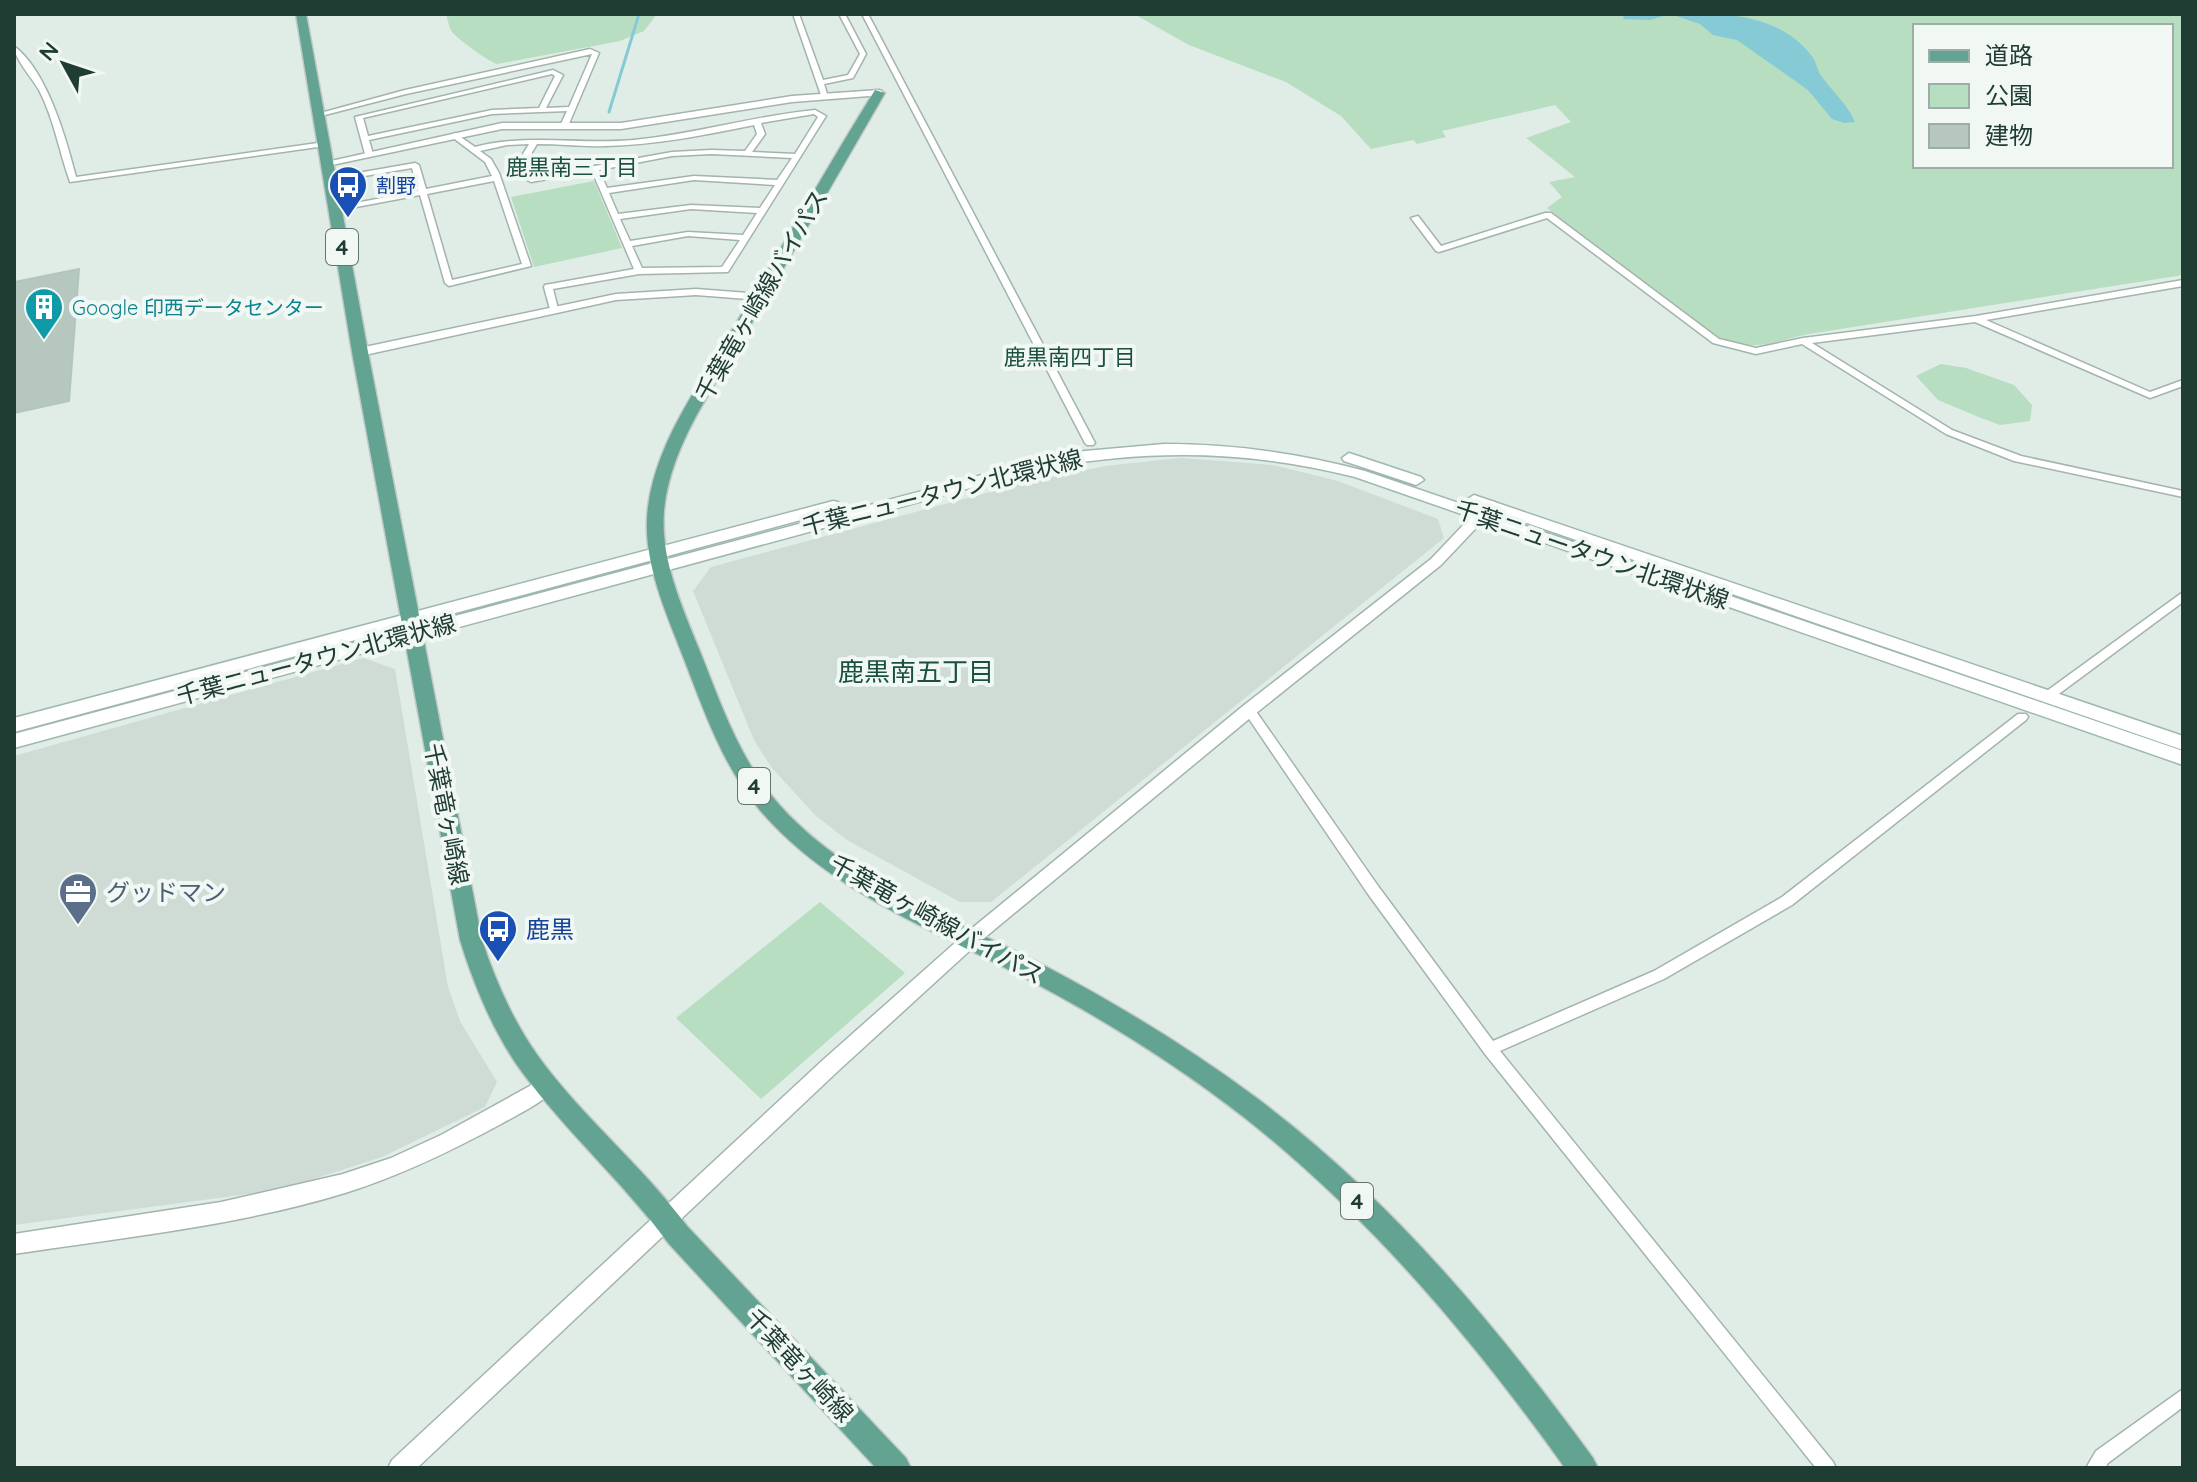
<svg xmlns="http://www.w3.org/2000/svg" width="2197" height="1482" font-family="Quicksand,'Noto Sans JP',sans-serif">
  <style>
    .built { fill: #cedcd5 }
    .green { fill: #b7dec1; fill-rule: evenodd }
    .water { fill: #85cad4 }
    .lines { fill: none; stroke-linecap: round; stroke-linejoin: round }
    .stream { stroke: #85cad4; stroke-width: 3 }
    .building { fill: #b5c7bf; stroke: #b2c6bd; stroke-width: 2 }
    .minor-casing { stroke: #a3b4ad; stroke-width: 3 }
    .tertiary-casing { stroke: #a3b4ad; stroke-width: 3 }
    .secondary-casing { stroke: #9eb8ae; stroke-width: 3 }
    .primary-casing { stroke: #c1c9c6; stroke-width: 3 }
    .minor { fill: #fff; fill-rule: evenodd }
    .tertiary { fill: #fff; fill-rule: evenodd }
    .secondary { fill: #fff; fill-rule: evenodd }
    .primary { fill: #62a491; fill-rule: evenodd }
    .labels { text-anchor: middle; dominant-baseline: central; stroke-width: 8; stroke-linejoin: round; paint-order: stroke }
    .far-transit-label { font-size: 20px; fill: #164399; stroke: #f1f8f4; text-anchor: start }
    .far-culture-label { font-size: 20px; fill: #0d838f; stroke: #f1f8f4; text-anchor: start }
    .far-neighbourhood-label { font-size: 22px; fill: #1b5041; stroke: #f1f8f4 }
    .shield { fill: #f1f8f4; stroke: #5f756e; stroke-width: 2 }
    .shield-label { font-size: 22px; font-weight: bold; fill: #203d34 }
    .street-label { font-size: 24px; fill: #203d34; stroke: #f1f8f4 }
    .service-label { font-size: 24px; fill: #4e5e75; stroke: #f1f8f4; text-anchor: start }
    .transit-label { font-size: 24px; fill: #164399; stroke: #f1f8f4; text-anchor: start }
    .neighbourhood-label { font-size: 26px; fill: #1b5041; stroke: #f1f8f4 }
  </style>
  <rect width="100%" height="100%" fill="#e0ece6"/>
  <path class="built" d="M 1181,458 L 1273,465 L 1338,481 L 1438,519 L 1444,538 L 991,902 L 960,902 L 847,840 L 816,816 L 771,767 L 754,740 L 693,591 L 711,567 L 1027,482 L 1105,466 Z
    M 363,658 L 395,669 L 448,987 L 460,1021 L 497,1082 L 485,1107 L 382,1157 L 279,1190 L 14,1225 L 14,756 Z"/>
  <path class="green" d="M 446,14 L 657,14 L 644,31 L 620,41 L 497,64 C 491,63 459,40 453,33 C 449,29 448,20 446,14 Z
    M 1134,14 L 2183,14 L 2183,275 L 1809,334 C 1766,343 1761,352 1717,337 L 1547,208 L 1562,197 L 1549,182 L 1575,177 L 1526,138 L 1571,122 L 1555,105 L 1442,131 L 1446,137 L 1417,144 L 1413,140 L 1371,149 L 1341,116 L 1286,82 L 1189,45 ZM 1915,26 L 2171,26 L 2171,166 L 1915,166 Z
    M 594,181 L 622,248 L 534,267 L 511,197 Z
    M 1941,364 L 1966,368 L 2014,385 L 2032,405 L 2030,421 L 2000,425 L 1981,418 L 1938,400 L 1916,376 Z
    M 820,902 L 905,973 L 761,1099 L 676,1018 Z"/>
  <path class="water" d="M 1624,14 C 1685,14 1769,1 1811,55 C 1817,62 1817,71 1822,77 C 1833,92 1848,105 1855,122 L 1844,123 L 1832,119 L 1808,90 L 1737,40 L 1713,35 L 1700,24 L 1670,14 L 1650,20 L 1623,19 Z"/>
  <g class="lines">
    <path class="stream" d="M 609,112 L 639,14"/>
  </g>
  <path class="building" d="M 79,269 L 69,401 L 14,413 L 14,282 Z"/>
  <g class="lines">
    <defs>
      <path id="minor" d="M 793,14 L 799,14 L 823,80 L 848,75 L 860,54 L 839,14 L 845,14 L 866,54 L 853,78 L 824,84 L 828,97 L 821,95 Z
        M 862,14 L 868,14 L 1095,443 L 1093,445 L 1087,445 L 1085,443 Z
        M 14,46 C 47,71 66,138 76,177 L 325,142 L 329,144 L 325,146 L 70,182 C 59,151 54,119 39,90 C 32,78 14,58 14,46 Z
        M 590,49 L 599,53 L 568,126 L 564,128 L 560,126 L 567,111 L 492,114 L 369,140 L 373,154 L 369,156 L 365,154 L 355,117 L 553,70 L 563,75 L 546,108 L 569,107 L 592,54 L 406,94 L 321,116 L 317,114 L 405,90 ZM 552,74 L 555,76 L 539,108 L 492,110 L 368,136 L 363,118 Z
        M 815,110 L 826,116 L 728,272 L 639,274 L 553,289 L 558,309 L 554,312 L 550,309 L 544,287 L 545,285 L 634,269 L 592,171 L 531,182 L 527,180 L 520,159 L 529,144 L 507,145 L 480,151 L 491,159 L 499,173 L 531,266 L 449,286 L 445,283 L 420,195 L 335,211 L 331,209 L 335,207 L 418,191 L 412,168 L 329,182 L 325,180 L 329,178 L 415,163 L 419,165 L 426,189 L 492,176 L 485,162 L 452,137 L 451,135 L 455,133 L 475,147 C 527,133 581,145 634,140 C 695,134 754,116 815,110 ZM 814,114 L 818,117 L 795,154 L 752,152 L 765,134 L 761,123 ZM 754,125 L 757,134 L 745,151 L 711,150 L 672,152 L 534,177 L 528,159 L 537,144 C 560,144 583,147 605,146 C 656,145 705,135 754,125 ZM 711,154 L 792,158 L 777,180 L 694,176 L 607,188 L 599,170 L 672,156 ZM 694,180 L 775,185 L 760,208 L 691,205 L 618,214 L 609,193 ZM 494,181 L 522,264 L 452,280 L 427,194 ZM 691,209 L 757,213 L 743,235 L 688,232 L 630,241 L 620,219 ZM 688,236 L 740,240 L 722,267 L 642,268 L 632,246 Z
        M 1545,213 L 1551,213 L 1719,339 L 1756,348 L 1803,338 L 1976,316 L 2183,280 L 2183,286 L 1986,320 L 2150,392 L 2183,380 L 2183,386 L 2150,398 L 1975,322 L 1812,343 L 1952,430 L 2021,456 L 2183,491 L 2183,497 L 2014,461 L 1946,434 L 1802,344 L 1756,354 L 1713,343 L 1547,218 L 1439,252 L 1436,251 L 1411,218 L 1418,216 L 1441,246 Z
        M 2183,592 L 2183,602 L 2052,699 L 2044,699 L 2042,696 L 2044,693 Z
        M 1249,706 L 1253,707 L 1378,886 L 1493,1041 L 1654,971 L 1782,897 L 2018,714 L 2026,714 L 2028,717 L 2026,720 L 1792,905 L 1664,979 L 1500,1051 L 1833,1462 L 1836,1468 L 1816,1468 L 1485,1054 L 1368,894 L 1245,713 L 1243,710 L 1245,707 Z
        M 2183,1389 L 2183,1407 L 2108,1463 L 2105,1468 L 2086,1468 L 2096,1451 Z"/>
      <path id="tertiary" d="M 879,90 L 882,91 L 882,95 L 792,102 L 621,129 L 502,129 L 327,166 L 322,163 L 502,123 L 621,123 L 792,96 Z
        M 696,289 L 761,294 L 767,297 L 761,300 L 696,295 L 616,300 L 360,356 L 354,352 L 360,348 L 616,294 Z
        M 1490,501 L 1495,502 L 1497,505 L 1495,508 L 1441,565 L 1255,714 L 977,944 L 838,1071 L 417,1468 L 388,1468 L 392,1460 L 824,1059 L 965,934 L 1243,706 L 1431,559 L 1485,502 Z
        M 546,1077 L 553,1080 L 556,1086 C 549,1100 515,1116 501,1124 C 451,1151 400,1176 345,1193 C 238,1226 124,1237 14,1254 L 14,1234 L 221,1202 L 343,1174 L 391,1158 L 441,1135 Z"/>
      <path id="secondary" d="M 1164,444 C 1233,444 1298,453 1365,471 L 2183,751 L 2183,765 L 1355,477 C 1247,450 1153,449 1044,468 L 14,748 L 14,734 L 1038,460 L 1085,451 Z
        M 1349,453 L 1421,477 L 1424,480 L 1416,485 L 1344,461 L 1342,458 Z
        M 1474,495 L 2183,736 L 2183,750 L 1469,503 L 1466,500 Z
        M 833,501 L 838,502 L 841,506 L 838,510 L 14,732 L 14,718 Z"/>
      <path id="primary" d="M 296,14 L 306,14 L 368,352 L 482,940 C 495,980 513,1021 538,1056 C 582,1117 642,1165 687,1226 L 906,1458 L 911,1468 L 876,1468 L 669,1244 C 624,1183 567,1133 522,1072 C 494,1034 474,985 460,940 L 352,352 Z
        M 875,90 L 885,93 C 840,171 795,249 750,326 C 717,383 670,444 664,511 C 660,560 683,609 701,654 C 720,702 738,754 771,795 C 840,880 951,917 1045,966 C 1119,1005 1191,1049 1258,1099 C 1390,1198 1496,1325 1593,1458 L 1598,1468 L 1565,1468 C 1473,1339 1370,1217 1245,1118 C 1177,1065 1102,1018 1025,978 C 932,929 828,891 759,809 C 723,766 704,711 684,659 C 666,612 641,559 648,507 C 657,437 707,374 741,315 C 786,240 829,164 875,90 Z"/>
    </defs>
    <use href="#minor" class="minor-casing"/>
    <use href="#tertiary" class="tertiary-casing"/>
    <use href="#secondary" class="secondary-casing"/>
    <use href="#primary" class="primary-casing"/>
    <use href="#minor" class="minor"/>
    <use href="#tertiary" class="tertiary"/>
    <use href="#secondary" class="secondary"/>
    <use href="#primary" class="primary"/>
  </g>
  <defs>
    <symbol id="bus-pin" viewBox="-11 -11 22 30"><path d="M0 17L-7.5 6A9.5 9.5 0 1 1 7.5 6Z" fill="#1a4fb4" stroke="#f1f8f4"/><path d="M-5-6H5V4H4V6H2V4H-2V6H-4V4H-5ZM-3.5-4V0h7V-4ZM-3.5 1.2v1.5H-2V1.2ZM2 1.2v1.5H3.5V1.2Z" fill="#fff"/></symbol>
    <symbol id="building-pin" viewBox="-11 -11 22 30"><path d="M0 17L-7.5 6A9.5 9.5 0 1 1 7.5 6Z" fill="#0f9aa8" stroke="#f1f8f4"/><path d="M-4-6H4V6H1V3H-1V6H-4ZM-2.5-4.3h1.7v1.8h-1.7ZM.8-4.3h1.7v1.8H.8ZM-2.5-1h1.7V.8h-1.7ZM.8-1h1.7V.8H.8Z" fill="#fff"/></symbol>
    <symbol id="office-pin" viewBox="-11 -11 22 30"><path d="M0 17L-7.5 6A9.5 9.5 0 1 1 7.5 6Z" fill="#5c6f8a" stroke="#f1f8f4"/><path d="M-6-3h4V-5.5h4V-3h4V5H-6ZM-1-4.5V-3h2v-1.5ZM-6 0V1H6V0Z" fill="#fff"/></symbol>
  </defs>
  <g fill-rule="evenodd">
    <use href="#bus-pin" x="326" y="163" width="44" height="60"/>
    <use href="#building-pin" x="22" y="285" width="44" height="60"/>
    <use href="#office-pin" x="56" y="870" width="44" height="60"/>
    <use href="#bus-pin" x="476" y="907" width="44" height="60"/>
  </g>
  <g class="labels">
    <g class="far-transit-label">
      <text x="376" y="185">割野</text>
    </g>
    <g class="far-culture-label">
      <text x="72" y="307">Google 印西データセンター</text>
    </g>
    <g class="far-neighbourhood-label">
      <text x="572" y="167">鹿黒南三丁目</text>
      <text x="1070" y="357">鹿黒南四丁目</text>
    </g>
    <g class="shield">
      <rect x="326" y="229" width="32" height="36" rx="6"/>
      <rect x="738" y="768" width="32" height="36" rx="6"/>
      <rect x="1341" y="1183" width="32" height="36" rx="6"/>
    </g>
    <g class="shield-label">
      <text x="342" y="247">4</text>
      <text x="754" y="786">4</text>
      <text x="1357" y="1201">4</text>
    </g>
    <g class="street-label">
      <text transform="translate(761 295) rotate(-60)">千葉竜ヶ崎線バイパス</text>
      <text transform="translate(942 492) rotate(-14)">千葉ニュータウン北環状線</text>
      <text transform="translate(1592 554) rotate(19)">千葉ニュータウン北環状線</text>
      <text transform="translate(316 659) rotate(-15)">千葉ニュータウン北環状線</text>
      <text transform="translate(447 814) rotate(79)">千葉竜ヶ崎線</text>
      <text transform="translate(937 919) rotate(29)">千葉竜ヶ崎線バイパス</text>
      <text transform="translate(800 1365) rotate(47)">千葉竜ヶ崎線</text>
    </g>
    <g class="service-label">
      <text x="106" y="892">グッドマン</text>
    </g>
    <g class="transit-label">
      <text x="526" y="929">鹿黒</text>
    </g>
    <g class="neighbourhood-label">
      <text x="916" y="671">鹿黒南五丁目</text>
    </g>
  </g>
  <rect width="2197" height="1482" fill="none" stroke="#203d34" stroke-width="32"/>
  <rect x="1913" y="24" width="260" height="144" fill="#f1f8f4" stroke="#9dada7" stroke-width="2"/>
  <rect x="1929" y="50" width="40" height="12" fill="#62a491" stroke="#9dada7" stroke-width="2"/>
  <text x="1985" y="64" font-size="24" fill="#203d34">道路</text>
  <rect x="1929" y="84" width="40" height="24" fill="#b7dec1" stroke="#9dada7" stroke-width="2"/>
  <text x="1985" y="104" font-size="24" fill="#203d34">公園</text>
  <rect x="1929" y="124" width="40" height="24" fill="#b5c7bf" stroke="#9dada7" stroke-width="2"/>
  <text x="1985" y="144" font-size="24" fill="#203d34">建物</text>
  <g transform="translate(64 64) rotate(310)" stroke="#f1f8f4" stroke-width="6" paint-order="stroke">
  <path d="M0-6L14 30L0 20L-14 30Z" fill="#203d34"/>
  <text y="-12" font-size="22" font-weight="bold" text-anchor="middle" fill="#203d34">N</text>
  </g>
</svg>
